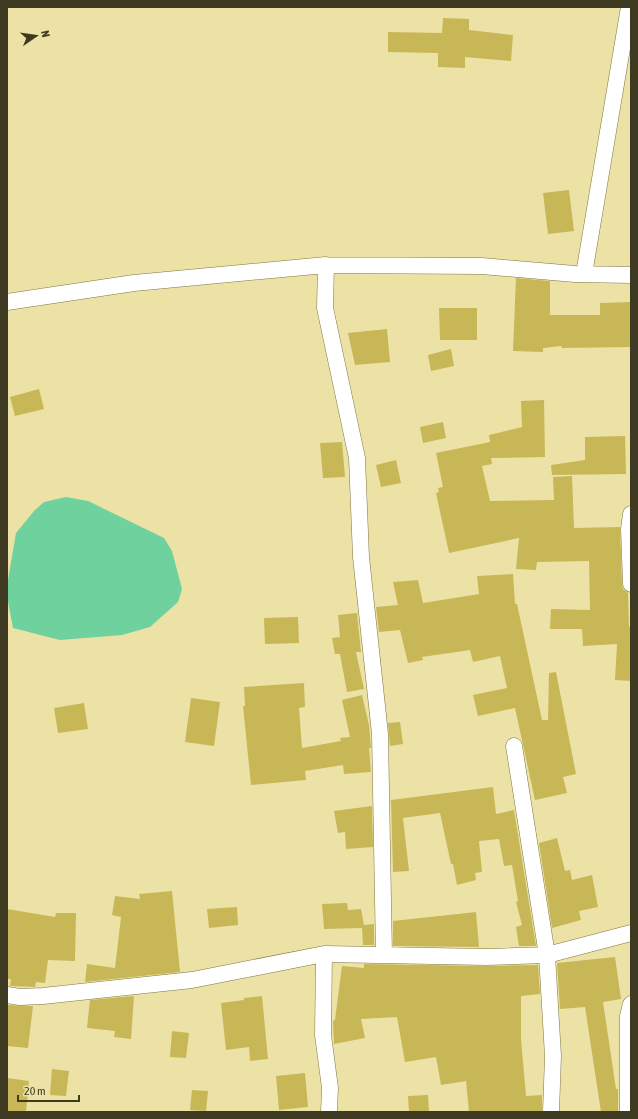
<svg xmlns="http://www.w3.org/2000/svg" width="638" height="1119" font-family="'Asap Condensed',sans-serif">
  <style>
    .water { fill: #6ed19e }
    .building { fill: #c8b757 }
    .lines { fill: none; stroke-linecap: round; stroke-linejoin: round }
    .street-casing { stroke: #80763e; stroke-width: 17 }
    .street { stroke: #fff; stroke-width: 16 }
  </style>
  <rect width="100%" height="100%" fill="#ece2a6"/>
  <path class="water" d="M 66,497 L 88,501 L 164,538 L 172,551 L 182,589 L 178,602 L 150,627 L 122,635 L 60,640 L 13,628 L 7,596 L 7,586 L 16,533 L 34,511 L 44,502 Z"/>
  <path class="building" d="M 443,18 L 469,19 L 469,30 L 513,35 L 511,61 L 465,57 L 465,68 L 438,67 L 438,53 L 388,52 L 388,32 L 442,33 Z
    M 569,190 L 574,231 L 548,234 L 543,193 Z
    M 516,278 L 550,281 L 550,315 L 600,315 L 600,303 L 631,302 L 631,347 L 562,348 L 561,346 L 543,348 L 543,352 L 513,351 Z
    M 439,308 L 477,308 L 477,340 L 440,340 Z
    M 387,329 L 390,362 L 355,365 L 348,333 Z
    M 451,349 L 454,366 L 431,371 L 428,355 Z
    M 39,389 L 44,409 L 15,416 L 10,397 Z
    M 544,400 L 545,457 L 491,458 L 492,464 L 482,466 L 490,501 L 554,500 L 553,477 L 572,476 L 574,528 L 620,527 L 622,584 L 623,589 L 628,593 L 629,627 L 631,627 L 631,681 L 615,680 L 617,644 L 583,646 L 582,629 L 550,629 L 551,609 L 590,610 L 589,561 L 537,562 L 536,570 L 516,569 L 519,538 L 449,553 L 436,493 L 439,492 L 438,488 L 443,487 L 436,453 L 490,442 L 489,435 L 522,427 L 521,401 Z
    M 443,422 L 446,438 L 423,443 L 420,427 Z
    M 625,436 L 626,474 L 552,475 L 551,465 L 585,460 L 585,437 Z
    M 342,442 L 345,477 L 323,478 L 320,443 Z
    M 396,460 L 401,483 L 381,487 L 376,465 Z
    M 513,574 L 515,604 L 517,604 L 542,720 L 548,720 L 549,673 L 556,672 L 576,774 L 563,777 L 567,793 L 535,800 L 515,708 L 478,716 L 473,695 L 507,688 L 500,656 L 473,662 L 470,650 L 422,657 L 423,660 L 408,663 L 400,630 L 379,632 L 376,607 L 398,605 L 393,582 L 418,580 L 423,603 L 479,594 L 477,576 Z
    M 357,613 L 361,652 L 356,652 L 364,689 L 347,692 L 340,654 L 335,654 L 332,638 L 340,637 L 338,615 Z
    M 298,617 L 299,643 L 265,644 L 264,618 Z
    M 304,683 L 305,707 L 299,708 L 302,748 L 341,741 L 340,738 L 350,737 L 342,700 L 362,695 L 369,725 L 371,748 L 369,748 L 371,772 L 344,774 L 343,765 L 305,771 L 306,780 L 251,785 L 243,706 L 245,706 L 244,687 Z
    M 191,698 L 220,702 L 214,746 L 185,742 Z
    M 84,703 L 88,729 L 58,733 L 54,708 Z
    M 400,722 L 403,744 L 390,746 L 388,723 Z
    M 493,787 L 496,814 L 514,810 L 536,946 L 519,946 L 516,927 L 522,925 L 516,902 L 518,901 L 512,865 L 504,866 L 499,839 L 479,841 L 482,872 L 475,873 L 476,880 L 457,885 L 453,864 L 451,864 L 440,813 L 403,818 L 409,871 L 393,872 L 391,800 Z
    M 372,806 L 373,847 L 346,849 L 345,832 L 338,833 L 334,811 Z
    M 557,838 L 565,871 L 570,870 L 572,880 L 592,875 L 598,907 L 579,911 L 581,920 L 552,928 L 539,843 Z
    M 172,891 L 180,972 L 85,982 L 87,964 L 115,968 L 121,917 L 112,915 L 115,896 L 140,899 L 139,894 Z
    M 347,903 L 348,910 L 361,909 L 364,925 L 374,924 L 374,945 L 363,945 L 362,928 L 324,929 L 322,904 Z
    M 237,907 L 238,925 L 209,928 L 207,909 Z
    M 7,909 L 55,917 L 56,913 L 76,913 L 75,961 L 48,960 L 45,983 L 36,982 L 35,987 L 10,986 L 11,979 L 7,979 Z
    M 476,912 L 479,947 L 393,946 L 393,921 Z
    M 615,957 L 621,999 L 603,1002 L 616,1089 L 618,1089 L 618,1112 L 601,1112 L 585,1007 L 560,1009 L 557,963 Z
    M 364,964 L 487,966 L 538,965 L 540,994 L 521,996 L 521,1039 L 526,1096 L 542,1095 L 542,1112 L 469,1112 L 466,1081 L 441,1085 L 436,1057 L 405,1062 L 397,1017 L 361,1019 L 365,1038 L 334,1044 L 333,1021 L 335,1020 L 342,966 L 364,968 Z
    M 134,996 L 131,1039 L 114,1037 L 115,1031 L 87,1028 L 90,1000 Z
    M 262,996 L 268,1059 L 250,1061 L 249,1047 L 226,1050 L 221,1003 L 244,1000 L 244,998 Z
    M 8,1005 L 33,1006 L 28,1048 L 7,1046 Z
    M 172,1031 L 189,1033 L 186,1058 L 170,1057 Z
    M 52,1069 L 69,1071 L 66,1096 L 50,1095 Z
    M 305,1073 L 308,1107 L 279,1110 L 276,1076 Z
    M 7,1078 L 29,1081 L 26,1112 L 7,1112 Z
    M 192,1090 L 208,1091 L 206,1111 L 190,1110 Z
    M 428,1095 L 429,1112 L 409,1112 L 408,1096 Z"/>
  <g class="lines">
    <defs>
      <path id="street" d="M 326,265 L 325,308 L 357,458 L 361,557 L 380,734 L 384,955
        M 584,274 L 629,7
        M 7,302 L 134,283 L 326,265 L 482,266 L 575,274 L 631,275
        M 631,514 L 629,529 L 631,584
        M 514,746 L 547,955 L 553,1056 L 551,1112
        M 324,954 L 323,1035 L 330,1088 L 329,1112
        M 7,995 L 20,997 L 43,996 L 192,980 L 324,954 L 487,957 L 547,955 L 631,933
        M 628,1112 L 628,1016 L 631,1004"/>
    </defs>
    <use href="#street" class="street-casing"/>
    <use href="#street" class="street"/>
  </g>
  <rect width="638" height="1119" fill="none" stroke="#3e3a22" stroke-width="16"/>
  <g transform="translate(36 36) rotate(77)" stroke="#ece2a6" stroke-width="3" paint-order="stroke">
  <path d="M0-3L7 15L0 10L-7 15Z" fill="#3e3a22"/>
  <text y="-6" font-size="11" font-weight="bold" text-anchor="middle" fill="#3e3a22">N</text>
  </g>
  <path d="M18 1095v6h61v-6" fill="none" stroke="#3e3a22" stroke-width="2"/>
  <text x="24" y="1095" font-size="12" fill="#3e3a22" stroke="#ece2a6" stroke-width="3" paint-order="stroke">20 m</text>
</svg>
